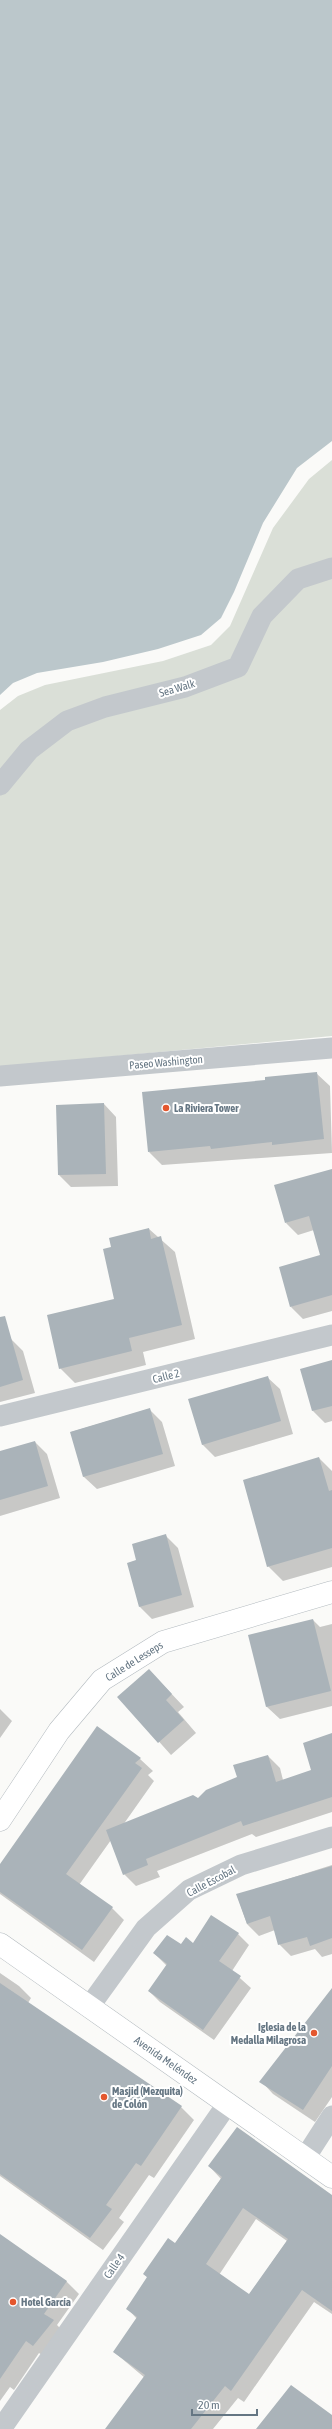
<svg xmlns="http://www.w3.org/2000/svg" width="332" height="2429" font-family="'Asap Condensed',sans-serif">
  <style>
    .green { fill: #dadfd7 }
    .water { fill: #bbc7cb }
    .shadow { fill: #0003; fill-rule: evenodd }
    .building { fill: #aab3b9; fill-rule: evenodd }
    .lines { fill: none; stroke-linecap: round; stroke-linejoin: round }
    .secondary-casing { stroke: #b3babf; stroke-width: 23 }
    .street { stroke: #c3c8cc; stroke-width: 21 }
    .secondary { stroke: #fff; stroke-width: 22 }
    .poi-dot { fill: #e4572e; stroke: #fff; stroke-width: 1.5 }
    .labels { text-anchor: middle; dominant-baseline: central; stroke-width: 4; stroke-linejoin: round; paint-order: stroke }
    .street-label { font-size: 11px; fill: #657683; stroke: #fff }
    .poi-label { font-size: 11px; font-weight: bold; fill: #657683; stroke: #fff; text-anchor: start }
  </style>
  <rect width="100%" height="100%" fill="#fafaf8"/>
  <path class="green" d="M 332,460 L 332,1036 L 0,1067 L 0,710 L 18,696 L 45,685 L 163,661 L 211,645 L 230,626 L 273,528 L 309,479 Z"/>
  <path class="water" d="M 0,0 L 332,0 L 332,441 L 297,468 L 263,523 L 234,592 L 221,618 L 201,635 L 158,649 L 103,662 L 37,673 L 13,683 L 0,695 Z"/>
  <path class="shadow" d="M 316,1073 L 330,1086 L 332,1153 L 162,1165 L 149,1152 L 267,1081 Z
    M 104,1104 L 116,1117 L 118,1186 L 71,1187 L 59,1175 Z
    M 332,1171 L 332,1311 L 303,1319 L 291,1307 L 321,1256 L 314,1230 L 298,1235 L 286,1223 Z
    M 149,1229 L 175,1252 L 195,1339 L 143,1352 L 146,1365 L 75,1383 L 60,1368 L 115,1299 L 112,1248 Z
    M 11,1339 L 23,1351 L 35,1393 L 0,1402 L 0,1342 Z
    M 332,1361 L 332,1421 L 325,1423 L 313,1411 Z
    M 267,1377 L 280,1389 L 293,1434 L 215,1457 L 202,1444 Z
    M 149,1409 L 162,1422 L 175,1466 L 97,1489 L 84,1477 L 71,1432 Z
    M 35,1442 L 47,1454 L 60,1498 L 0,1516 L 0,1452 Z
    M 319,1458 L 332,1471 L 332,1567 L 283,1581 L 268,1566 Z
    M 166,1536 L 178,1548 L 194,1607 L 152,1619 L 140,1607 L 138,1561 Z
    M 313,1620 L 320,1627 L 332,1624 L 332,1706 L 280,1719 L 267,1707 L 250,1636 Z
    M 149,1670 L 184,1707 L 178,1712 L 196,1733 L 171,1755 L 119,1697 Z
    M 0,1709 L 12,1721 L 0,1738 Z
    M 97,1728 L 140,1759 L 153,1771 L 148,1775 L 154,1781 L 123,1825 L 198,1800 L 238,1777 L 268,1756 L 280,1768 L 283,1780 L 313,1771 L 332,1734 L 332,1812 L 256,1837 L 252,1834 L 157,1871 L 160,1877 L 136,1886 L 124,1874 L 111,1840 L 79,1885 L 112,1908 L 124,1920 L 94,1962 L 0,1894 L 0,1866 Z
    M 332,1865 L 332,1954 L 322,1957 L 315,1949 L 291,1956 L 279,1944 L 275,1930 L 259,1936 L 247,1924 L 237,1895 Z
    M 238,1934 L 249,1945 L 232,1971 L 251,1988 L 214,2040 L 160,2002 L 149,1991 L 167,1966 L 154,1953 Z
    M 0,1973 L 19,1986 L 31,1998 L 28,2003 L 181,2107 L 194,2120 L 154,2178 L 149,2175 L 119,2218 L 124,2222 L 103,2250 L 0,2176 Z
    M 332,2001 L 332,2097 L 315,2122 L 273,2094 L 261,2081 Z
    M 209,2166 L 332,2196 L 332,2314 L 314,2302 L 244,2402 L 238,2398 L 213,2429 L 107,2429 L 145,2378 L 114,2352 L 137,2319 L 127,2308 L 148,2278 L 144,2274 L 175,2244 L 221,2179 ZM 256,2219 L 287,2241 L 249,2295 L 219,2275 Z
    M 0,2235 L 66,2281 L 79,2294 L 57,2325 L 66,2334 L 46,2358 L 39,2353 L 14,2390 L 10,2387 L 0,2401 Z"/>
  <path class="building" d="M 317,1072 L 324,1139 L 272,1145 L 272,1142 L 211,1149 L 210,1146 L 148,1152 L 142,1092 L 265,1080 L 265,1077 Z
    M 104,1103 L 106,1174 L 58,1175 L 56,1105 Z
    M 332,1169 L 332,1295 L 290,1307 L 279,1267 L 320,1255 L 309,1216 L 285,1223 L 274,1185 Z
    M 149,1228 L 151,1239 L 161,1236 L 182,1325 L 129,1338 L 132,1351 L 59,1369 L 47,1315 L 114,1299 L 103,1249 L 111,1247 L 109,1238 Z
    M 5,1316 L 23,1380 L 0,1387 L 0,1317 Z
    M 332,1360 L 332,1406 L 312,1411 L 300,1369 Z
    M 268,1376 L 281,1421 L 202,1445 L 188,1399 Z
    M 150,1408 L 163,1454 L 83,1477 L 70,1432 Z
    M 35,1441 L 48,1486 L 0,1500 L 0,1451 Z
    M 319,1457 L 329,1491 L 332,1490 L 332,1548 L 267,1567 L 243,1480 Z
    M 166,1534 L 182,1595 L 139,1607 L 127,1563 L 136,1560 L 132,1544 Z
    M 313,1619 L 331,1691 L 266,1707 L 248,1635 Z
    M 149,1669 L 172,1694 L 166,1700 L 184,1720 L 158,1743 L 117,1697 Z
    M 97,1726 L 141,1758 L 135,1763 L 142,1768 L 66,1874 L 113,1907 L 82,1950 L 0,1892 L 0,1864 Z
    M 332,1733 L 332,1797 L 243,1826 L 241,1821 L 146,1859 L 148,1865 L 123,1875 L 106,1830 L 193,1795 L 198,1798 L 206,1790 L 237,1777 L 233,1765 L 268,1755 L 276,1782 L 311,1770 L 303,1743 Z
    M 332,1866 L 332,1938 L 310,1946 L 307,1937 L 278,1945 L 270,1916 L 247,1924 L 236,1894 Z
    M 211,1915 L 239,1933 L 219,1961 L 241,1976 L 203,2030 L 148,1991 L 167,1964 L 153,1953 L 167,1935 L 181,1944 L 186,1937 L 193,1943 Z
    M 0,1983 L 182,2106 L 141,2166 L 136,2163 L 106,2205 L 112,2209 L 90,2238 L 0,2174 Z
    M 332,1988 L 332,2066 L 303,2110 L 259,2082 Z
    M 237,2127 L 332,2195 L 332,2311 L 302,2290 L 231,2391 L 225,2386 L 191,2429 L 105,2429 L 145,2375 L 113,2352 L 137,2317 L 126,2309 L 147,2277 L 143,2274 L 168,2238 L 175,2243 L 222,2177 L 208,2166 ZM 243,2208 L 288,2239 L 249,2294 L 206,2264 Z
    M 0,2234 L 67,2281 L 44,2314 L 54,2320 L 33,2346 L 26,2341 L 0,2379 Z
    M 291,2385 L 332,2415 L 332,2429 L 256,2429 Z"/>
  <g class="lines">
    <defs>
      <path id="secondary" d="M 0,1820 L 59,1731 L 102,1680 L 163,1642 L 332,1592
        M 0,1944 L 332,2177"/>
    </defs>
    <use href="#secondary" class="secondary-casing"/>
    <path class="street" d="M 0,785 L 29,750 L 67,721 L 105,707 L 185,687 L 238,667 L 262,616 L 298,579 L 332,568
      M 0,1076 L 332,1048
      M 0,1416 L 332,1335
      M 89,2007 L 146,1928 L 189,1890 L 241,1865 L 332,1837
      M 305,2158 L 332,2116
      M 1,2429 L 228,2103"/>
    <use href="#secondary" class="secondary"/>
  </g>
  <g class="poi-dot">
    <circle cx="166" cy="1108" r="4"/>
    <circle cx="314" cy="2033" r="4"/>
    <circle cx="104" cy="2097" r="4"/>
    <circle cx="13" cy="2302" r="4"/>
  </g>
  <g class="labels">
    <g class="street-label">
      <text transform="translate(177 688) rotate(-16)">Sea Walk</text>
      <text transform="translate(166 1062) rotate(-5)">Paseo Washington</text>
      <text transform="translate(166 1376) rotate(-14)">Calle 2</text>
      <text transform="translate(134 1661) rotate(-32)">Calle de Lesseps</text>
      <text transform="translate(211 1881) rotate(-28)">Calle Escobal</text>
      <text transform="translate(166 2060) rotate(35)">Avenida Meléndez</text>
      <text transform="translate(114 2266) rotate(-55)">Calle 4</text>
    </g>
    <g class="poi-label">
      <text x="174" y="1108">La Riviera Tower</text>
      <text x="306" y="2027" text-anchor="end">Iglesia de la<tspan x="306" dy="13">Medalla Milagrosa</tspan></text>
      <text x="112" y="2091">Masjid (Mezquita)<tspan x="112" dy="13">de Colón</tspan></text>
      <text x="21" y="2302">Hotel García</text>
    </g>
  </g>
  <path d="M192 2409v6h65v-6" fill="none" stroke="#657683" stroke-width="2"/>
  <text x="198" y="2409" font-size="12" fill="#657683" stroke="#ffffff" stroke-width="3" paint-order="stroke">20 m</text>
</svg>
